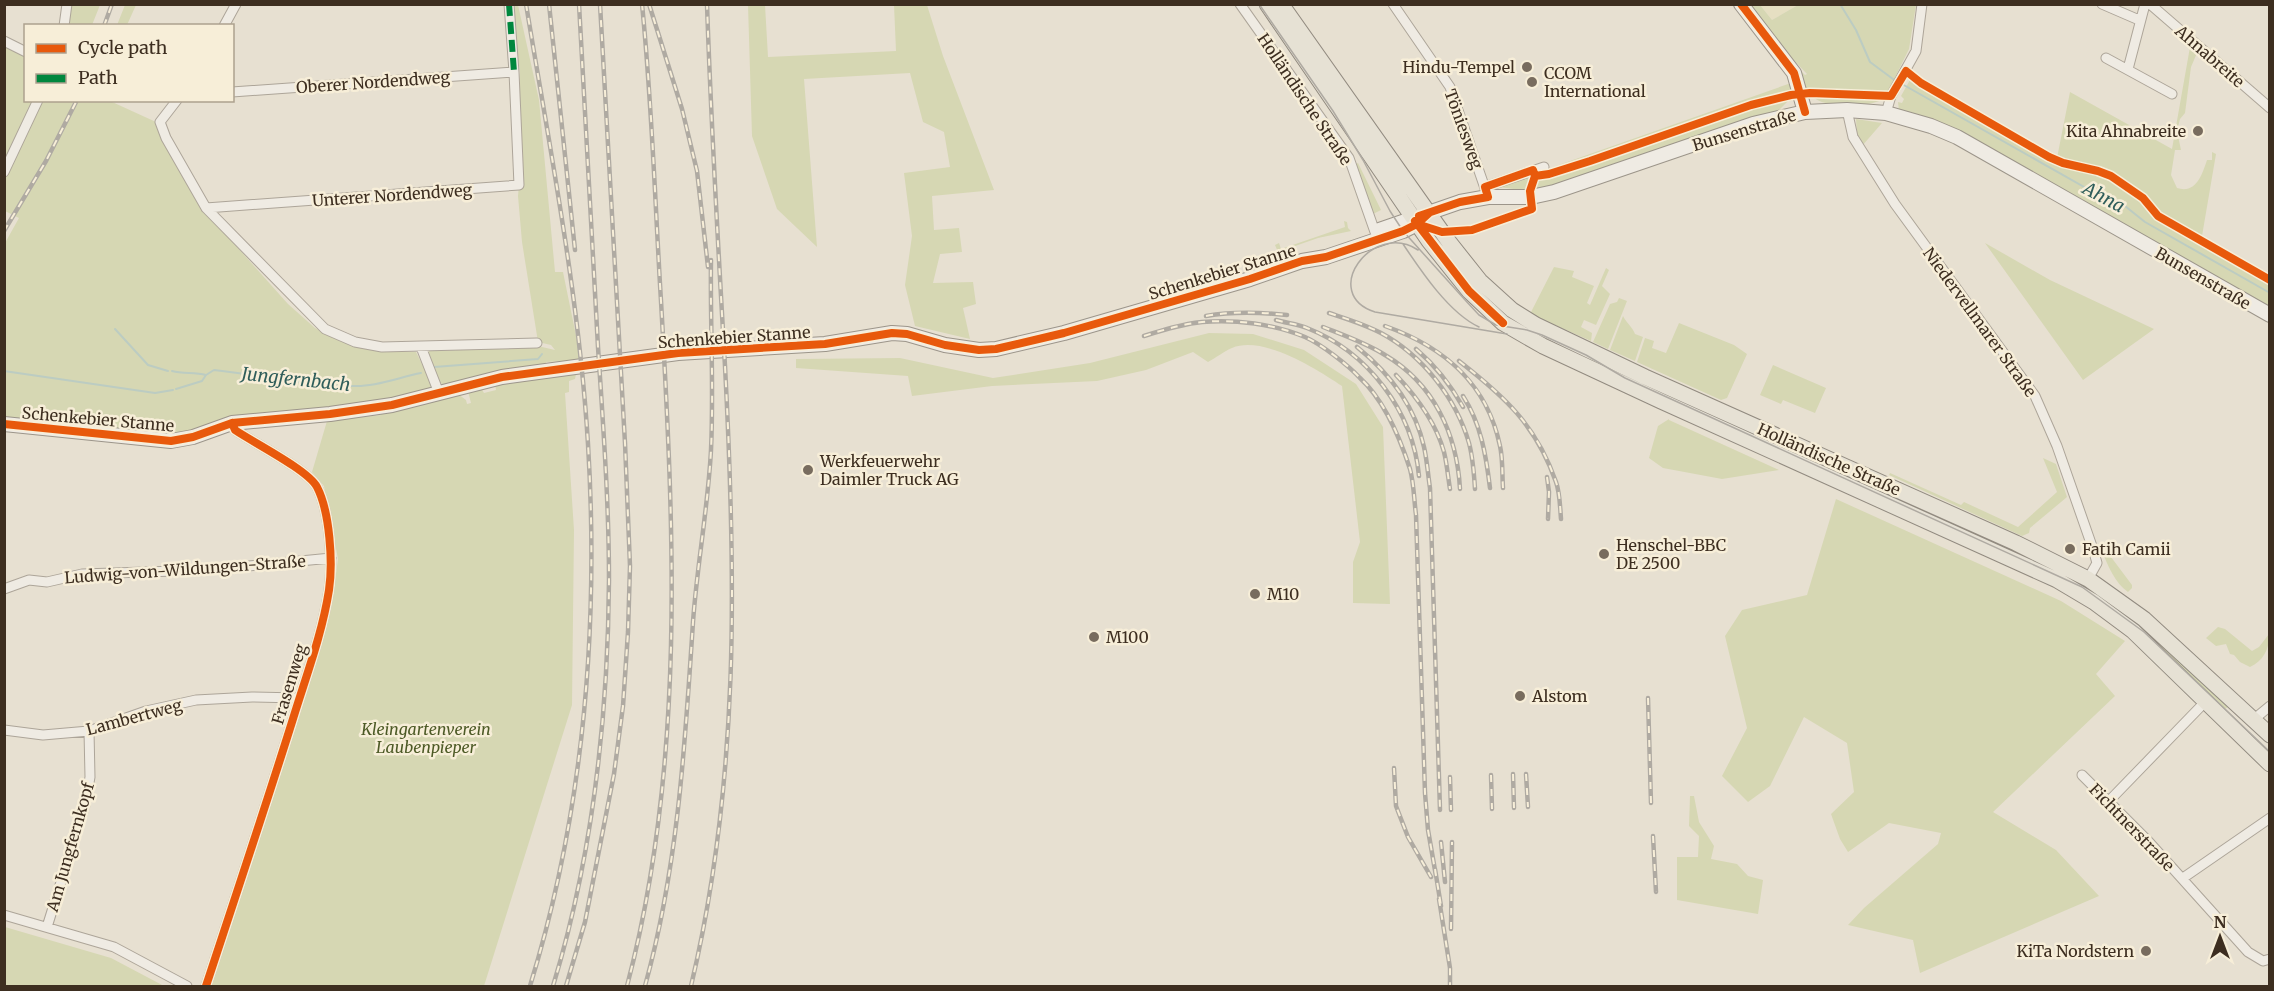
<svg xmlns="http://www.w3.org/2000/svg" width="2274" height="991" font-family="Merriweather,serif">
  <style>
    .farmland { fill: #e6dfc2 }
    .green { fill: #d6d7b3 }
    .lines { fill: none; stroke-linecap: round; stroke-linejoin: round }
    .stream { stroke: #bcccc2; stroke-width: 2 }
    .street-casing { stroke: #ada599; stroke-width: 11 }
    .secondary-casing { stroke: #9c958a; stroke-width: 16 }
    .primary-casing { stroke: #928b80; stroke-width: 17 }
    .street { stroke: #efebe3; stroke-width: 9 }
    .secondary { stroke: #efebe3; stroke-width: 14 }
    .primary { stroke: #e6e1d4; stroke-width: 15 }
    .tram { stroke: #afaaa2; stroke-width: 1.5 }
    .rail-casing { stroke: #afaaa2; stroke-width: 4.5 }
    .rail { stroke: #f7eed8; stroke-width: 2; stroke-dasharray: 7; stroke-linecap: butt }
    .quiet { stroke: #00873e; stroke-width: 6; stroke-dasharray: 12 6; stroke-linecap: butt }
    .cycleway-casing { stroke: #f7eed8; stroke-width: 11 }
    .cycleway { stroke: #e8590c; stroke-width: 8 }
    .poi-dot { fill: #786c5e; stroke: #f7eed8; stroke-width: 2 }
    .labels { text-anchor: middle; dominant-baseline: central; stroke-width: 5; stroke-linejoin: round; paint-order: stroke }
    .street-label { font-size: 16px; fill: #3d2e20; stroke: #f7eed8 }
    .poi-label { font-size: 16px; fill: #3d2e20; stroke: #f7eed8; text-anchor: start }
    .park-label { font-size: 16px; font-style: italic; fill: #4d5a26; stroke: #f7eed8 }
    .water-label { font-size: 18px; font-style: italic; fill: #2f5d5a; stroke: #f7eed8 }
  </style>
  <rect width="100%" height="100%" fill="#e7e0d1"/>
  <path class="farmland" d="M 1760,5 L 1798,5 L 1772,20 Z"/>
  <path class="green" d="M 65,5 L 100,5 L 92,25 L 62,26 Z
    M 125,5 L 136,5 L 127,25 L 117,25 Z
    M 510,5 L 518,5 L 539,100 L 555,272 L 563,272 L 581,360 L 546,362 L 545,366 L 444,385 L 439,382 L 431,364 L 432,362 L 429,355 L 427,355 L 429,351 L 542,347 L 555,350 L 551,345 L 538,342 L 522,242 L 518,196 L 519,185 L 516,127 L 520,72 Z
    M 748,5 L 765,5 L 768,57 L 896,51 L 894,5 L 927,5 L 943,56 L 994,190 L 932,196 L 934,230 L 959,228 L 962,252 L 940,254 L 933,283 L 973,282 L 976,304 L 963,308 L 970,339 L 915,326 L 905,285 L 912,236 L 904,173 L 950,167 L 944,132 L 923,122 L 910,73 L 804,79 L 817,247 L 777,209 L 752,136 Z
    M 1749,5 L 1760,5 L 1772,20 L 1798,5 L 1916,5 L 1909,49 L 1885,98 C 1871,108 1823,109 1812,96 L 1788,101 L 1778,111 L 1567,182 L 1527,191 L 1499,187 L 1499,186 L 1791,83 L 1794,64 L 1805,75 L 1807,74 L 1784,50 Z
    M 4,40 L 25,52 L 26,100 L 110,101 L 156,122 L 204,210 L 288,304 L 315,328 L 331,336 L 382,351 L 416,352 L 432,384 L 430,390 L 411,397 L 176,433 L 68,427 L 56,422 L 5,417 L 5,243 L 19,218 L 5,211 Z
    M 2190,47 L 2197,53 L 2191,67 L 2185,113 L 2180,119 L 2177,131 L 2181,150 L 2175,150 L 2171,175 L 2177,188 C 2196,194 2202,175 2207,160 L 2212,160 L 2212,152 L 2216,154 L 2202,236 L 2159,214 L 2136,190 L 2112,174 L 2099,169 L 2083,166 L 2057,158 L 2070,92 L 2172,149 Z
    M 1911,78 L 1919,85 L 2017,142 L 2062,165 L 2098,173 L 2110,178 L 2134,193 L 2157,218 L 2269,283 L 2269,311 L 1899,111 L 1898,102 L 1902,103 L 1904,99 L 1901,96 Z
    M 1856,119 L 1882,123 L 1862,146 L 1857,136 Z
    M 1358,163 L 1381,210 L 1373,214 L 1356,164 Z
    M 1344,221 L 1347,222 L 1348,228 L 1351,231 L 1318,238 L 1278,252 L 1275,245 L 1279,243 L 1281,249 L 1345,227 Z
    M 1985,243 L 2050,280 L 2154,329 L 2083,380 Z
    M 1554,267 L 1574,271 L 1572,277 L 1594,286 L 1587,303 L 1590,305 L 1606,268 L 1609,270 L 1602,286 L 1610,294 L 1596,325 L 1584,320 L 1581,327 L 1592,333 L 1591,341 L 1530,314 Z
    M 1619,298 L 1627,301 L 1608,349 L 1593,342 L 1610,304 L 1617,302 Z
    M 1623,316 C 1627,324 1632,326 1635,334 L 1643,337 L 1635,361 L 1610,350 Z
    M 1679,323 L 1734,345 L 1747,354 L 1727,398 L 1721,400 L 1637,362 L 1645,338 L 1654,341 L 1652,348 L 1666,353 Z
    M 1209,333 L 1253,334 L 1304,350 L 1356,384 L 1383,427 L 1390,604 L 1353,603 L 1353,562 L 1360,542 L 1342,386 C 1317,369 1263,335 1232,348 C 1224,351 1216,358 1208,362 L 1193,352 L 1146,370 L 1097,381 L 992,386 L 912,396 L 908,376 L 796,368 L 796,359 L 900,358 L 993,378 L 1090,363 Z
    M 1773,365 L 1826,388 L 1815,413 L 1783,400 L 1781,404 L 1760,395 Z
    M 576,374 L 575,379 L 569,381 L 569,392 L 565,393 L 574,530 L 572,705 L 484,986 L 210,986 L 265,822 L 325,629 L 335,581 L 338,559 L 324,486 L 312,472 L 327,421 L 381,415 L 381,413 L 458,394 L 466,400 L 467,404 L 471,403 L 468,391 L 481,388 L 484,393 L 496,390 L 495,384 Z
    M 1664,390 L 2064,570 L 2116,603 L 2228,707 L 2223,710 L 2111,608 L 1661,397 Z
    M 1669,419 L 1669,420 L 1779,470 L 1722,479 L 1663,468 L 1649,458 L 1658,426 Z
    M 2043,458 L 2056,464 L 2067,497 L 2030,528 L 2029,533 L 2022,536 L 1889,475 L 1890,473 L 1961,505 L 1964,502 L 2018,527 L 2057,492 Z
    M 1836,499 L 2061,601 L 2125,641 L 2096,674 L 2115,696 L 1993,812 L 2056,850 L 2099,896 L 1920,973 L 1913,940 L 1848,925 L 1864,908 L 1938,844 L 1941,833 L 1889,823 L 1848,852 L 1840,839 L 1831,814 L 1854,792 L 1847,743 L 1804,717 L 1770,786 L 1748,802 L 1722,776 L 1747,728 L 1725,636 L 1742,610 L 1807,595 Z
    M 2102,551 L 2108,553 L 2132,585 L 2132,588 L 2128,592 C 2115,583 2108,566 2102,551 Z
    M 2218,627 L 2225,629 L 2252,651 L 2259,647 L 2269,634 C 2270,647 2264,661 2250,667 L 2240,662 L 2234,655 L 2230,654 L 2226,644 L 2216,646 L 2206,638 Z
    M 1690,796 L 1694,796 L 1699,822 L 1714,846 L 1711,859 L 1737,864 L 1748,876 L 1763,880 L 1758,914 L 1677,900 L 1677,857 L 1698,857 L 1699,836 L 1689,826 Z
    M 5,927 L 111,958 L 164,986 L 5,986 Z"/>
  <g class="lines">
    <path class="stream" d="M 1840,4 L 1856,30 L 1870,62 L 1897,82
      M 1902,84 L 2093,192 L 2120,202 L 2145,222 L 2270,293
      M 115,329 L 148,365 L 168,371
      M 434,367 L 538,359 L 542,354
      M 4,371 L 155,393 L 173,390
      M 172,371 C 184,374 194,372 206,375 L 214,370 C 262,375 310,387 357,386 C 379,386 400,377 421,373
      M 176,389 L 202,381 L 206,375"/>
    <defs>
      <path id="street" d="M 509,4 L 514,72
        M 1240,4 L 1349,158 L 1375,232
        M 1393,4 L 1450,87 L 1488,197
        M 2102,4 L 2139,20
        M 2150,4 L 2270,108
        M 64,26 L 67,4
        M 224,26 L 236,4
        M 4,41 L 26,52
        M 2106,58 L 2172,94
        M 2128,69 L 2145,4
        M 177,100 L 160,122 L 166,138 L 206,208 L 325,329 L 355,342 L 382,347 L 537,343
        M 1847,110 L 1853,137 L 1895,204 L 2035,396 L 2057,446 L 2093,549 L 2097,563 L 2088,579
        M 1886,113 L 1891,96 L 1916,51 L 1922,4
        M 4,172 L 38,100
        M 1485,187 L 1544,167
        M 206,208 L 519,185 L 514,72 L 232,92
        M 421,347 L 439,393
        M 4,589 L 29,580 L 47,582 L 82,574 L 207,570 L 331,558
        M 2253,720 L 2270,706
        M 4,730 L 43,735 L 89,731 L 146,711 L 196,700 L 252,697 L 299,698
        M 2082,775 L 2149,842 L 2248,952 L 2263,961 L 2270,959
        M 2109,801 L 2205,702
        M 2183,878 L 2270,818
        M 4,915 L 114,947 L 187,986
        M 47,927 L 85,805 L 90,777 L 89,731
        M 206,986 C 235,898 264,811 292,722 C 305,679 322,635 329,590 C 333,563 330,512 317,487 C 308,470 254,443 235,430 L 232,423"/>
      <path id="secondary" d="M 1741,4 L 1794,73 L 1805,112
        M 1379,230 L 1460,202 L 1488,197 L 1531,197 L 1554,192 L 1753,124 L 1805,112 L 1847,110 L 1886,113 L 1931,126 L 1957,137 L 2270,315
        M 4,424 L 171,441 L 193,437 L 232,423 L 330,414 L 392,405 L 502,377 L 678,353 L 825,344 L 892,333 L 907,334 L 945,345 L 979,350 L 996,349 L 1064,333 L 1250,279 L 1302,261 L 1326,257 L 1403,231 L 1417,224 L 1425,216"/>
      <path id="primary" d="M 1267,4 L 1429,241 L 1469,291 L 1503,323 L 1543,346 L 1661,401 L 2057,580 L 2094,602 L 2133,631 L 2270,764
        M 1281,4 L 1449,242 L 1480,281 L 1512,310 L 1536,325 L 1645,377 L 2016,543 L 2088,579 L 2144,619 L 2270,735"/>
    </defs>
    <use href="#street" class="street-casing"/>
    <use href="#secondary" class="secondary-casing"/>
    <use href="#primary" class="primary-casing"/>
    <use href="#street" class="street"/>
    <use href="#secondary" class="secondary"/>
    <use href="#primary" class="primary"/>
    <path class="tram" d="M 1259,4 L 1333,111 L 1363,160 L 1390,211 L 1403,231 L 1466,301 L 1479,315 L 1496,325 L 1527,330 L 1542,335 L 1586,355 L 1625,378 L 2082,587 L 2144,632 L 2270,752
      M 1403,244 C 1421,271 1449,313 1479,327
      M 1418,250 C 1372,220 1319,294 1375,312 L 1507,334"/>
    <defs>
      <path id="rail" d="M 526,4 C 550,150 579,296 588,444 C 599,626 584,811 530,986
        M 549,4 L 575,250
        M 649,4 L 682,109 L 697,171 L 708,267
        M 104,26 L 112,4
        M 4,231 L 46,161 L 77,100
        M 1329,313 C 1347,319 1364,324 1381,333 C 1422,355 1456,398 1469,443 C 1473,458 1474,473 1475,489
        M 1206,316 C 1234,311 1259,312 1287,315
        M 1276,320 C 1286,323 1298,324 1307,328 C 1368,352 1413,411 1419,476
        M 1385,326 C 1444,347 1487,383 1500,446 C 1503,459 1502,474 1503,488
        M 1323,327 C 1343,335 1366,343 1385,355 C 1434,384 1457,434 1460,489
        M 1144,336 C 1163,330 1182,324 1202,322 C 1235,319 1274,324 1305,337 C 1321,344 1348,365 1360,378 C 1385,401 1400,438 1410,469 C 1414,484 1414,500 1416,515 L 1425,793 L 1428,830 L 1436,876
        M 1357,347 C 1388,372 1415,406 1424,447 C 1427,460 1428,475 1430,488 L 1440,810
        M 1416,349 C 1436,366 1450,384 1463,407
        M 1459,361 C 1505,397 1536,425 1556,482 C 1560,493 1560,507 1561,519
        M 1396,375 C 1416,396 1436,423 1444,452 C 1447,464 1448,477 1450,489
        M 1463,396 C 1481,424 1486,455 1490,488
        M 1547,477 L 1549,492 L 1548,519
        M 1648,698 L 1651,803
        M 1394,768 L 1396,806 L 1408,837 L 1431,877
        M 1513,774 L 1514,808
        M 1526,774 L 1528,807
        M 1491,775 L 1492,809
        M 1450,777 L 1451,810
        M 1653,836 L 1656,892
        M 1441,842 L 1445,882
        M 1435,869 L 1441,906
        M 1439,899 L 1450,968 L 1450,986
        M 1451,929 L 1452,842
        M 553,986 C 593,855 608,716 609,580 C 609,502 603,424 598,347 C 592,233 585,119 579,4
        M 566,986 L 585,922 L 614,774 L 623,706 L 628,632 L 630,566 L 625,443 L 600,4
        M 627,986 C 686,763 674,530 661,301 C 655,203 652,103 642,4
        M 645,986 C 678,867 685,745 693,622 C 697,565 708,508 711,450 C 714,387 710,323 711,260
        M 691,986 C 740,780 736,576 725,366 C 718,245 711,125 707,4"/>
    </defs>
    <use href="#rail" class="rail-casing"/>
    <use href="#rail" class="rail"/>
    <path class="quiet" d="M 509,4 L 514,72"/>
    <defs>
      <path id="cycleway" d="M 1741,4 L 1794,73 L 1805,112
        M 1535,176 L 1549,174 L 1590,161 L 1751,105 L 1791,95 L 1810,93 L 1891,96 L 1906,71 L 1921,83 L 2049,157 L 2063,163 L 2098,171 L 2111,176 L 2143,198 L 2158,216 L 2270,280
        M 1415,221 L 1469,291 L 1503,323
        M 1417,224 L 1442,232 L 1472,230 L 1532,209 L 1530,191 L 1535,176 L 1533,170 L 1485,187 L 1488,197 L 1460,202 L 1419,216
        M 4,424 L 171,441 L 193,437 L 232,423 L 330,414 L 392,405 L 502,377 L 678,353 L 825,344 L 892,333 L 907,334 L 945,345 L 979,350 L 996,349 L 1064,333 L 1250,279 L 1302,261 L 1326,257 L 1403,231 L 1417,224 L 1429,213
        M 206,986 C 235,898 264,811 292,722 C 305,679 322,635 329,590 C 333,563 330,512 317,487 C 308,470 254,443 235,430 L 232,423"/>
    </defs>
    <use href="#cycleway" class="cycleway-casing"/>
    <use href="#cycleway" class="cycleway"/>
  </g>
  <g class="poi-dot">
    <circle cx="1527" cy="67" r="6"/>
    <circle cx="1532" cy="82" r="6"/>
    <circle cx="2198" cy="131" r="6"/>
    <circle cx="808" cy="470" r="6"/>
    <circle cx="2070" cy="549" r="6"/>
    <circle cx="1604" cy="554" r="6"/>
    <circle cx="1255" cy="594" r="6"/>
    <circle cx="1094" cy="637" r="6"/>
    <circle cx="1520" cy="696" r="6"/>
    <circle cx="2146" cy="951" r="6"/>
  </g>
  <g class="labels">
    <g class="street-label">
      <text transform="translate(2210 56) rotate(41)">Ahnabreite</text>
      <text transform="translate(373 82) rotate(-4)">Oberer Nordendweg</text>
      <text transform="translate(1305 99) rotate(56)">Holländische Straße</text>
      <text transform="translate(1464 129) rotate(70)">Töniesweg</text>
      <text transform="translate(1744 130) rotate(-17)">Bunsenstraße</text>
      <text transform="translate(392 195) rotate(-4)">Unterer Nordendweg</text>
      <text transform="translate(1222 272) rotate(-17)">Schenkebier Stanne</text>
      <text transform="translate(2203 278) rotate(30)">Bunsenstraße</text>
      <text transform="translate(1980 322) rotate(54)">Niedervellmarer Straße</text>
      <text transform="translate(734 337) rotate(-4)">Schenkebier Stanne</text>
      <text transform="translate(98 419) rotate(5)">Schenkebier Stanne</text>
      <text transform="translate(1829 459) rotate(24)">Holländische Straße</text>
      <text transform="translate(185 569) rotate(-4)">Ludwig-von-Wildungen-Straße</text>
      <text transform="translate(289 684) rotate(-73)">Frasenweg</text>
      <text transform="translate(134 717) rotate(-15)">Lambertweg</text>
      <text transform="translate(2132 827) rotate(46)">Fichtnerstraße</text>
      <text transform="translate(70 847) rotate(-74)">Am Jungfernkopf</text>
    </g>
    <g class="poi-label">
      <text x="1515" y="67" text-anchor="end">Hindu-Tempel</text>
      <text x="1544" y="73">CCOM<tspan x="1544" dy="18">International</tspan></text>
      <text x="2186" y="131" text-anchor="end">Kita Ahnabreite</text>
      <text x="820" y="461">Werkfeuerwehr<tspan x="820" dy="18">Daimler Truck AG</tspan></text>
      <text x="1616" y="545">Henschel-BBC<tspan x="1616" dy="18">DE 2500</tspan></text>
      <text x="2082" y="549">Fatih Camii</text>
      <text x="1267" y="594">M10</text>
      <text x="1106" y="637">M100</text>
      <text x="1532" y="696">Alstom</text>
      <text x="2134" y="951" text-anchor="end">KiTa Nordstern</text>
    </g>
    <g class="park-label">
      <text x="426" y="729">Kleingartenverein<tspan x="426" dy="18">Laubenpieper</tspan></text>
    </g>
    <g class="water-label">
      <text transform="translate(2104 197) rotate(28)">Ahna</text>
      <text transform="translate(296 379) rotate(6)">Jungfernbach</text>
    </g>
  </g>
  <rect width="2274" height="991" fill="none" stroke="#3d2e20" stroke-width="12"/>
  <rect x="24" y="24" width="210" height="78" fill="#f7eed8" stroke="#ada18e" stroke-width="1.5"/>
  <rect x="36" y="44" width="30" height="9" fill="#e8590c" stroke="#ada18e" stroke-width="1.5"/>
  <text x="78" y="54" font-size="18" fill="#3d2e20">Cycle path</text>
  <rect x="36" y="74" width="30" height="9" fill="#00873e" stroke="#ada18e" stroke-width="1.5"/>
  <text x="78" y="84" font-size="18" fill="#3d2e20">Path</text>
  <g transform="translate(2220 937)" stroke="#f7eed8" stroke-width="4.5" paint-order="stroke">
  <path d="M0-4.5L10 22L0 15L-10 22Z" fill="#3d2e20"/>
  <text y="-9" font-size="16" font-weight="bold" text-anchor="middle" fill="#3d2e20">N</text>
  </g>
</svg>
